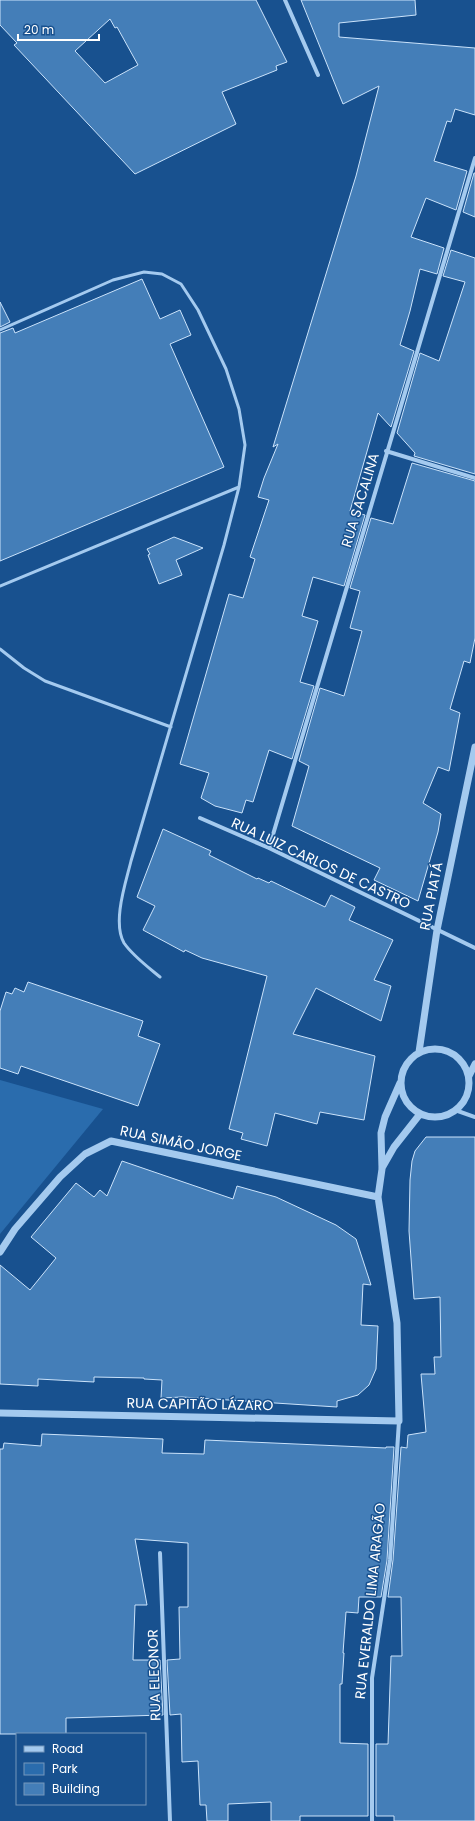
<svg xmlns="http://www.w3.org/2000/svg" width="475" height="1821" font-family="Poppins,sans-serif">
  <style>
    .green { fill: #2a6cad }
    .building { fill: #447eb8; stroke: #cbe3fb; fill-rule: evenodd }
    .lines { fill: none; stroke-linecap: round; stroke-linejoin: round }
    .service { stroke: #a4caef; stroke-width: 3 }
    .minor { stroke: #a4caef; stroke-width: 4 }
    .tertiary { stroke: #a4caef; stroke-width: 7 }
    .labels { text-anchor: middle; dominant-baseline: central; stroke-width: 3; stroke-linejoin: round; paint-order: stroke }
    .street-label { font-size: 14px; fill: #fff; stroke: #18518f }
  </style>
  <rect width="100%" height="100%" fill="#18518f"/>
  <path class="green" d="M 0,1080 L 103,1109 L 0,1234 Z"/>
  <path class="building" d="M 0,0 L 256,0 L 287,62 L 276,66 L 277,70 L 222,92 L 236,124 L 135,174 L 14,45 L 17,43 L 0,25 ZM 110,19 L 115,28 L 117,27 L 138,65 L 105,83 L 75,51 Z
    M 301,0 L 415,0 L 416,15 L 339,23 L 339,37 L 475,48 L 475,115 L 455,109 L 451,122 L 447,121 L 434,161 L 467,171 L 456,210 L 426,198 L 411,237 L 444,248 L 437,274 L 420,269 L 410,311 L 400,345 L 414,351 L 391,427 L 378,413 L 350,511 L 365,515 L 344,586 L 313,577 L 302,616 L 318,621 L 300,682 L 314,686 L 292,759 L 269,750 L 253,802 L 246,800 L 242,813 L 215,806 L 201,798 L 209,773 L 180,764 L 229,594 L 243,598 L 255,559 L 250,557 L 269,500 L 258,497 L 264,478 L 278,444 L 273,447 L 356,176 L 379,86 L 343,104 Z
    M 474,173 L 475,173 L 475,217 L 463,212 Z
    M 451,250 L 475,258 L 475,474 L 414,456 L 415,453 L 397,433 L 420,353 L 439,361 L 465,282 L 443,276 Z
    M 142,279 L 160,319 L 180,310 L 191,335 L 170,344 L 224,467 L 0,561 L 0,333 L 13,328 L 15,333 Z
    M 0,302 L 10,322 L 0,327 Z
    M 412,463 L 475,481 L 475,638 L 470,663 L 464,661 L 450,709 L 460,713 L 449,771 L 438,767 L 423,803 L 441,814 L 438,832 L 418,901 L 374,880 L 380,868 L 292,826 L 309,766 L 299,761 L 320,688 L 344,696 L 362,631 L 350,628 L 360,591 L 350,588 L 371,518 L 393,524 Z
    M 174,537 L 203,548 L 176,560 L 182,575 L 159,584 L 148,555 L 150,554 L 147,549 Z
    M 163,829 L 211,851 L 209,855 L 257,879 L 258,878 L 269,883 L 271,881 L 325,907 L 331,895 L 355,907 L 349,920 L 393,940 L 374,980 L 391,986 L 381,1021 L 316,988 L 293,1034 L 375,1056 L 364,1120 L 320,1112 L 317,1124 L 275,1113 L 267,1146 L 241,1139 L 243,1133 L 229,1129 L 267,976 L 202,958 L 185,950 L 184,952 L 143,930 L 155,906 L 137,897 Z
    M 28,982 L 143,1021 L 138,1036 L 160,1044 L 138,1106 L 21,1066 L 18,1074 L 0,1068 L 0,1011 L 6,992 L 12,994 L 15,988 L 24,992 Z
    M 426,1137 L 475,1137 L 475,1821 L 394,1821 L 394,1816 L 376,1816 L 376,1744 L 388,1744 L 391,1656 L 402,1656 L 401,1597 L 388,1597 L 393,1560 L 401,1447 L 407,1448 L 408,1435 L 426,1432 L 421,1374 L 435,1374 L 434,1357 L 441,1357 L 440,1297 L 414,1299 L 409,1231 L 410,1180 L 412,1161 L 415,1151 Z
    M 122,1161 L 233,1199 L 237,1186 L 276,1197 L 336,1225 L 356,1239 L 371,1285 L 363,1284 L 361,1325 L 378,1326 L 376,1369 L 369,1385 L 358,1395 L 337,1401 L 337,1407 L 182,1397 L 161,1398 L 162,1380 L 144,1379 L 144,1378 L 94,1377 L 94,1382 L 38,1379 L 38,1386 L 0,1384 L 0,1265 L 30,1290 L 56,1258 L 31,1237 L 76,1183 L 94,1197 L 100,1190 L 107,1196 Z
    M 42,1434 L 163,1439 L 162,1453 L 204,1454 L 205,1440 L 386,1448 L 386,1447 L 394,1447 L 387,1560 L 381,1597 L 359,1597 L 358,1613 L 346,1612 L 343,1653 L 344,1653 L 342,1684 L 340,1684 L 340,1743 L 368,1744 L 368,1816 L 300,1816 L 300,1821 L 271,1821 L 271,1802 L 228,1804 L 228,1821 L 207,1821 L 206,1805 L 200,1805 L 198,1761 L 182,1762 L 181,1714 L 170,1715 L 167,1660 L 180,1659 L 179,1607 L 188,1607 L 188,1543 L 135,1539 L 147,1605 L 135,1605 L 133,1660 L 160,1660 L 163,1715 L 66,1718 L 66,1734 L 0,1734 L 0,1449 L 3,1449 L 4,1443 L 41,1446 Z"/>
  <g class="lines">
    <path class="service" d="M 0,330 L 113,280 L 144,272 L 162,274 L 181,284 L 198,310 L 226,369 L 239,409 L 245,445 L 239,487 L 224,545 L 131,861 C 126,882 112,922 124,943 C 133,956 148,967 160,977
      M 0,586 L 239,487
      M 0,649 L 24,668 L 45,681 L 171,727"/>
    <path class="minor" d="M 285,0 L 318,75
      M 386,451 L 475,478
      M 200,818 L 269,848 L 475,948
      M 269,848 L 475,158
      M 455,1110 L 475,1117
      M 160,1553 L 170,1821
      M 372,1821 L 372,1678 L 390,1560 L 399,1421"/>
    <path class="tertiary" d="M401 1083a34 34 0 1 1 68 0a34 34 0 1 1-68 0Z
      M 419,1052 L 437,930 L 475,747
      M 469,1076 L 475,1064
      M 382,1168 L 394,1147 L 420,1114
      M 0,1252 L 15,1229 L 60,1177 L 85,1154 L 111,1141 L 378,1197
      M 0,1413 L 399,1421 L 397,1323 L 378,1197 L 382,1169 L 381,1133 L 385,1117 L 400,1083"/>
  </g>
  <g class="labels">
    <g class="street-label">
      <text transform="translate(360 500) rotate(-73)">RUA SACALINA</text>
      <text transform="translate(321 863) rotate(25)">RUA LUIZ CARLOS DE CASTRO</text>
      <text transform="translate(431 896) rotate(-79)">RUA PIATÁ</text>
      <text transform="translate(181 1143) rotate(12)">RUA SIMÃO JORGE</text>
      <text transform="translate(200 1404) rotate(1)">RUA CAPITÃO LÁZARO</text>
      <text transform="translate(370 1601) rotate(-84)">RUA EVERALDO LIMA ARAGÃO</text>
      <text transform="translate(154 1675) rotate(-92)">RUA ELEONOR</text>
    </g>
  </g>
  <rect x="16" y="1733" width="130" height="72" fill="#18518f" stroke="#7497bc"/>
  <rect x="24" y="1746" width="20" height="6" fill="#a4caef" stroke="#7497bc"/>
  <text x="52" y="1753" font-size="12" fill="#ffffff">Road</text>
  <rect x="24" y="1763" width="20" height="12" fill="#2a6cad" stroke="#7497bc"/>
  <text x="52" y="1773" font-size="12" fill="#ffffff">Park</text>
  <rect x="24" y="1783" width="20" height="12" fill="#447eb8" stroke="#7497bc"/>
  <text x="52" y="1793" font-size="12" fill="#ffffff">Building</text>
  <path d="M18 34v6h81v-6" fill="none" stroke="#ffffff" stroke-width="2"/>
  <text x="24" y="34" font-size="12" fill="#ffffff" stroke="#18518f" stroke-width="3" paint-order="stroke">20 m</text>
</svg>
